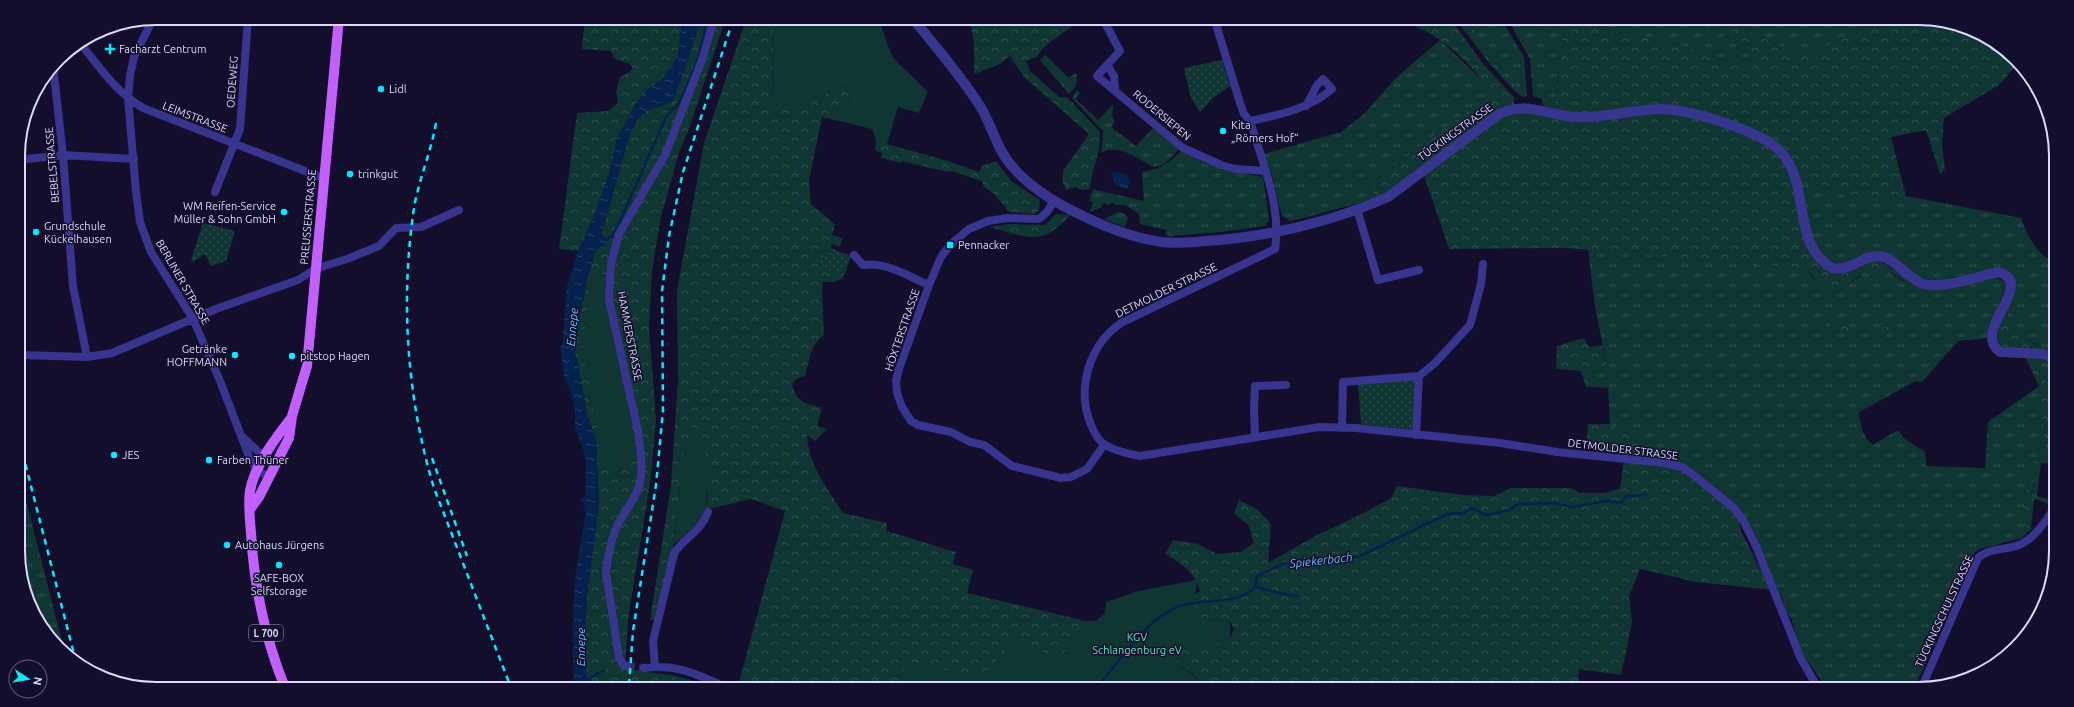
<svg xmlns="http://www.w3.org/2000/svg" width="2074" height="707" font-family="Ubuntu,sans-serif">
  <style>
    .grass { fill: url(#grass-tufts) }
    .forest { fill: url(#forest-crowns) }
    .park { fill: url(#park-dots) }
    .garden { fill: #103634 }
    .water { fill: url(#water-ripples) }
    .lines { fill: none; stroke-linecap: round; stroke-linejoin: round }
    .stream { stroke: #05214d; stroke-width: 2.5 }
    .minor-tunnel { stroke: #312c4b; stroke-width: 8; stroke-dasharray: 8 4; stroke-linecap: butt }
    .minor { stroke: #37358e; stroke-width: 8 }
    .tertiary { stroke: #37358e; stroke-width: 10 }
    .primary { stroke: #c15fff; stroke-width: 10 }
    .rail { stroke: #04eaff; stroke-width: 2.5; stroke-dasharray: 6 5; stroke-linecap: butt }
    .poi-dot { fill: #04eaff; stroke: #130e2b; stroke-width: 1.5 }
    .labels { text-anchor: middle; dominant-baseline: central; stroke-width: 3; stroke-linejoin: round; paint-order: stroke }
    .shield { fill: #130e2b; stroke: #a09bbf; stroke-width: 1 }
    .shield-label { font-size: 10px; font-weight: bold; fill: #dcd8ff }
    .poi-label { font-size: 11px; fill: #dcd8ff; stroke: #130e2b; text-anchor: start }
    .street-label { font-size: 11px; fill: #dcd8ff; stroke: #130e2b }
    .park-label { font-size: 11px; fill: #58ecc4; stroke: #130e2b }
    .water-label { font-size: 12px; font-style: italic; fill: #6bf; stroke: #130e2b }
    .rim { fill: none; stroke: #dcd8ff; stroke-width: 2 }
  </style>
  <defs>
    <pattern id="grass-tufts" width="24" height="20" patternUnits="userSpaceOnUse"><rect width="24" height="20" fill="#103634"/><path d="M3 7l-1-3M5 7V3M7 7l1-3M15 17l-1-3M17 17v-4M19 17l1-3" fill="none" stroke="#325252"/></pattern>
    <pattern id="forest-crowns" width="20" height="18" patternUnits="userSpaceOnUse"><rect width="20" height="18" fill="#103634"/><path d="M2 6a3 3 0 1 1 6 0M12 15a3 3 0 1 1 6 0" fill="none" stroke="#325252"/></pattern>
    <pattern id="park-dots" width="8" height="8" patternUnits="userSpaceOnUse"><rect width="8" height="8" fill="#103634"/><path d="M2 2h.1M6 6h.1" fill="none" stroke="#325252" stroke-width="1.8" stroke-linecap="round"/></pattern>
    <pattern id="water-ripples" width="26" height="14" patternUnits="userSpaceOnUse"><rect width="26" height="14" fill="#05214d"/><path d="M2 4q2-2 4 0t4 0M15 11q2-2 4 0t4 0" fill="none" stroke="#294068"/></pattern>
  </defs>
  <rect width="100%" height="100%" fill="#130e2b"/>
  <path class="grass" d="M 1468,21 L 1503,22 L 1524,57 L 1527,96 L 1522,97 L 1513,89 L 1515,86 L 1495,62 Z
    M 1509,22 L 1526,22 L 1549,33 L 1555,22 L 1565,22 L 1555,103 L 1547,108 L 1542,103 L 1542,99 L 1533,96 L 1530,59 Z
    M 1565,22 L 1701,22 L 1722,33 L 1756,60 L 1752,70 L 1678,44 Z
    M 1732,22 L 1880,23 L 1802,57 Z
    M 1440,40 L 1485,83 L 1490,94 L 1368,186 L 1377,198 L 1300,219 L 1290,221 L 1282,216 L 1271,172 L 1264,154 L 1341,132 L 1363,115 L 1397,77 Z
    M 1045,55 L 1069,78 L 1075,73 L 1077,75 L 1076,86 L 1069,94 L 1040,60 Z
    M 1077,90 L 1080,93 L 1076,99 L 1098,120 L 1113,105 L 1112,116 L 1115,122 L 1111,127 L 1136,146 L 1153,128 L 1179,149 L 1165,164 L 1154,167 C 1139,160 1118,142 1101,153 L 1103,131 L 1072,98 Z
    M 1181,151 L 1205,163 L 1223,170 L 1263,177 L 1269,219 L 1265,226 L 1221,232 L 1170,236 L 1166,235 L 1166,230 L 1140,224 L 1139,214 L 1125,205 L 1115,205 L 1113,202 L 1107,205 L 1106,203 L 1101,205 L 1102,207 L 1090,212 L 1093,202 L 1089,201 L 1093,189 L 1144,201 L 1142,172 C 1162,168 1167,165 1181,151 Z
    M 1801,183 L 1824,186 L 1841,194 L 1898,200 L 1906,196 L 2021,218 C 2027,234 2033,248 2047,258 L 2053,254 L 2052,354 L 2042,351 L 2036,344 L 2022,336 L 2011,326 L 2006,309 C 2012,296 2022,282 2008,270 L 1999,269 L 1935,281 L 1919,277 L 1887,256 C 1873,259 1857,265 1842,265 C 1809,264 1806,207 1801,183 Z
    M 1119,212 L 1125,214 L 1128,218 L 1125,227 L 1104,219 Z
    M 1588,249 L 1807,269 L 1813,279 L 1837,292 L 1869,270 L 1879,269 L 1889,272 L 1903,281 L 1940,289 L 1995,278 L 2005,281 L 2006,287 L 1992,322 L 1988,338 L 1958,341 L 1922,382 L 1916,381 L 1859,412 C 1860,425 1863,437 1873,445 L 1898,430 L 1905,439 L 1925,452 L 1926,466 L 1985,468 L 1988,422 L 2039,386 L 2044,435 L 2029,474 L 2024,500 L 2024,531 L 2031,527 L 2032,528 L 2022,538 L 1980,549 L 1975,552 L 1914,689 L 1823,688 L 1820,678 L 1805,658 L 1799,646 L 1791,617 L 1785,611 L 1782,597 L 1778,593 L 1754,532 L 1737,510 L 1736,503 L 1710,480 L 1680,460 L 1652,448 L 1610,424 L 1608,388 L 1595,387 L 1591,372 L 1607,366 L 1595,307 Z
    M 2025,356 L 2052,361 L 2052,390 L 2033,359 L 2026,359 Z
    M 2050,427 L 2052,427 L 2052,464 L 2041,463 L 2037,496 L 2047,499 L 2052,493 L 2050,505 L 2036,499 L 2034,501 L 2031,496 L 2042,450 L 2050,440 Z
    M 20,477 L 65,653 L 52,642 L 21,577 Z"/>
  <path class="forest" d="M 585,19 L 682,19 L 678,57 L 661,80 L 646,91 L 636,104 L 617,139 L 610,172 L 593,219 L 578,251 L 559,249 L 577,113 L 608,111 L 618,103 L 616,92 L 620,78 L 633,69 L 630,64 L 615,59 L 611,51 L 582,49 Z
    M 697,19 L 725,20 L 689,129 L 679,152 L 661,217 L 652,270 L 649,327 L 656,420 L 650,484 L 628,619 L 625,669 L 676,676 L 675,686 L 587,685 L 585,647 L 587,594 L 599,505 L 596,440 L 588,417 L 580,377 L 576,356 L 575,340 L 588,276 L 596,250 L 604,237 L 601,235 L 631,130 C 635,123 640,114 648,110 C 657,106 659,109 668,102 L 672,102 L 701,21 L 696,21 Z
    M 746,20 L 775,20 C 771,48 775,75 770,104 L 797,107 C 812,96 830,93 846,85 L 850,104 L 822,117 L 809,180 L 811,204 L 835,224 L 832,235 L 842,238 L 840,247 L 832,244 L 829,253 L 834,271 L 845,273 L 842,279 L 834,282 L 823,282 L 822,291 L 824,335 C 811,344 809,361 805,376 L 796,379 L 792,384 C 797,403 804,403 822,408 L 817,426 L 827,429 L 815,441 L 807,435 C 808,465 828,489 843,513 L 887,523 L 886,531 C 910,537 932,546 956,552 L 953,564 L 973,570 L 967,593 L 1086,621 L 1060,660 L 1016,639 L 980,679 L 909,661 L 896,686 L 748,686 L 739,683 L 785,511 L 751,499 L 705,510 L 708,493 L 692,427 L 684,452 L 673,545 L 674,555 L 657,619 L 650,620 L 671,486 L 678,380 L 677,291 L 704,143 Z
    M 970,20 L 1082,20 C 1069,29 1043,44 1037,57 L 1026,61 L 1030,71 L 1059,97 L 1067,97 L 1100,132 C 1101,155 1091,169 1090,189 L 1082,190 L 1075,187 L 1066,190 L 1062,181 L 1063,171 L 1089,134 L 1024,77 L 1010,56 L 1000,64 L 974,74 L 974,43 Z
    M 1404,21 L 1452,21 L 1484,65 L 1514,97 L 1514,108 L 1543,111 L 1555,103 L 1565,22 L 1678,44 L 1752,70 L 1755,59 L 1722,33 L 1701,22 L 1732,22 L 1802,57 L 1880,23 L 1954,23 L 1987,37 L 2022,66 L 2016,66 L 1999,85 L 1944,118 L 1942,144 L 1945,170 L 1940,174 L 1926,130 L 1891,137 L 1906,196 L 1898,200 L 1841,194 L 1824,186 L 1801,183 L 1803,218 L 1827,265 L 1825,270 C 1842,280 1857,268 1873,260 L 1878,259 L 1916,285 C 1904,282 1900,277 1889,272 C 1870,263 1852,282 1837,292 L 1821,288 L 1807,269 L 1566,248 L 1449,249 L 1424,175 L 1400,183 L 1377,198 L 1368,186 L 1490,94 C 1482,76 1457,51 1440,40 C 1429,32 1416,27 1404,21 Z
    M 1457,21 L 1468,21 L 1495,62 L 1516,86 L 1513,89 L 1490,64 Z
    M 887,144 L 948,161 L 979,172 L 982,166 L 996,161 L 1011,181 L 1040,200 L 1039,210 L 1035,214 L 1009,212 L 994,194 L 984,187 L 982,181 L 951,171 L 947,172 L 902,161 L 901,163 L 881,158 L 882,153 L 875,150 Z
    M 1056,214 L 1070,215 C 1042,248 1026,237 990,227 L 1010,224 L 1045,225 Z
    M 2006,309 C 2008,315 2009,323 2013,327 C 2021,337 2034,341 2042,351 L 2002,348 C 1993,336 2000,322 2006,309 Z
    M 1829,324 L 1841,324 L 1858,334 L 1831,332 Z
    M 1896,327 L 1883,337 L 1869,332 L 1873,328 Z
    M 1584,338 L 1589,347 L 1602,345 L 1607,366 L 1591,372 L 1595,387 L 1586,387 L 1581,371 L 1556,369 L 1557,346 Z
    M 2026,359 L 2033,359 L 2052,390 L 2052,421 L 2050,440 L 2042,450 L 2031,496 L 2034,501 L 2031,527 L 2024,532 L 2024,500 L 2029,474 L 2044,435 L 2039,386 Z
    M 1588,424 L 1610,424 L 1652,448 L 1680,460 L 1710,480 L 1736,503 L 1741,531 L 1755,559 L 1774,590 L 1696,582 L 1640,569 L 1629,596 L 1632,623 L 1621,675 L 1579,669 L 1578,688 L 1203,687 C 1197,674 1188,669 1174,665 L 1183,648 L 1194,644 L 1209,645 L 1230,638 L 1234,629 L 1230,621 L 1193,618 L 1183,605 L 1200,591 C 1195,572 1181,563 1165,554 L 1173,540 L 1198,544 L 1217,554 L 1241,552 L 1254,543 L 1249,526 L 1234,513 L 1239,500 L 1258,510 L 1271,524 L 1268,563 L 1319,534 L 1360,515 L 1391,498 L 1397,486 L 1463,495 L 1494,496 L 1511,488 L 1571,488 L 1580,493 L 1605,493 L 1620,488 L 1625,453 L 1595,449 L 1587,440 Z"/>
  <path class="park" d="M 1222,60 L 1230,86 L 1213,98 L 1200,112 L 1191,98 L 1184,68 Z
    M 203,223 L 235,231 L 226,261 L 211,266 L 205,254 L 193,262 L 191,260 Z
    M 831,248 L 851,256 L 845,273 L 820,268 L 824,252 L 829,253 Z
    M 1416,378 L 1416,430 L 1361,424 L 1358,383 Z"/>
  <path class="garden" d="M 775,20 L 879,20 L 891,54 L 896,61 L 928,92 L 919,113 L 898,107 L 887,144 L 875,150 L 876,140 L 872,129 L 822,117 L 850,104 L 846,85 C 830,93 811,96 797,107 L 770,104 C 776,76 771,48 775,20 Z
    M 1526,22 L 1555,22 L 1550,33 Z
    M 606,274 L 608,308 L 637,460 L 604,468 L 583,349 L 590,276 Z
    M 692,426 L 705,450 L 709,477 L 705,510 L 702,520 L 673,545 L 684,452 Z
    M 1197,580 L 1193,618 L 1230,621 L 1230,638 L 1209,645 L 1194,644 L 1183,648 L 1174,665 C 1187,670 1196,674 1203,687 L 896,686 L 909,661 L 980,679 L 1016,639 L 1060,660 L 1086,621 L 1096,621 L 1105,613 L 1106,602 L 1138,591 Z
    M 676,676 L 714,686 L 675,686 Z"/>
  <path class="water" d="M 682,19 L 701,21 L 701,27 L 698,28 L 684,73 L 672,102 L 668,102 C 659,109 657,106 648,110 C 640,114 635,123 631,130 L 601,235 L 607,237 L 609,242 L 596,250 L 588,276 L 575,340 L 576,356 L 580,377 L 588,417 L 596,440 L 599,505 L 587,594 L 585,647 L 587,679 L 591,677 L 591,680 L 587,685 L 574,685 C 571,637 572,589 581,541 C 583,528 589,510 581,499 L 585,496 L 586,464 L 582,446 L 575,429 L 575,411 L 570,389 L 564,376 L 560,346 L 562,346 L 567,286 L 578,251 L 593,219 L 610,172 L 617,139 L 636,105 L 646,91 L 661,80 L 678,57 Z
    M 1113,171 L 1127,175 L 1130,183 L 1127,189 L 1117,186 L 1111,175 Z"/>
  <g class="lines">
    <path class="stream" d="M 606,240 L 612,236 L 620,221 L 667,115 C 670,112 675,108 678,104 C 690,82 705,45 706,19
      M 1255,587 C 1270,590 1283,595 1298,596
      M 589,679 L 604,670
      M 739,683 L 748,686
      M 1097,687 C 1122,659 1143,622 1177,607 C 1196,598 1241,605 1254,588 C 1256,585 1256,580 1257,576 L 1285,563 L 1311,564 L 1360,556 L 1447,514 L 1464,513 L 1471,508 L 1487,515 L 1509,510 L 1518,504 L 1554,503 L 1572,507 L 1607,501 L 1621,503 L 1626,496 L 1646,495"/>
    <path class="minor-tunnel" d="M 627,666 L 644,668"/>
    <path class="minor" d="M 153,19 L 134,57 L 130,76 L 128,98 L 136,192 L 140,222 L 151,252 L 193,319 L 220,381 L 250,459 L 257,470 L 269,477
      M 1104,21 L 1120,51 L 1107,65
      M 1215,21 L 1240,103 L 1244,114 L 1250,121 C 1262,161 1282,207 1275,249 L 1121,323 C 1089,345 1076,389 1091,425 C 1094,432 1098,441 1105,445 C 1116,451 1128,454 1140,456 L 1319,427 L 1356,428 L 1500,443 L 1557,452 L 1665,463 L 1682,467 L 1691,473 L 1733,507 L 1743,520 L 1756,546 L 1801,659 L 1818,688
      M 81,44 C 99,67 117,93 143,108 L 323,178
      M 53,66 L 63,155 L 73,286 L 87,357
      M 1115,90 L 1114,76 L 1107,65 L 1097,76 L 1183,148 L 1221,165 L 1236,169 L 1265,171
      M 1250,121 C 1279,115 1309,109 1332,89 L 1323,79 L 1317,85 L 1306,106
      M 2051,124 L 2050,131 L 2053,152
      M 18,160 L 63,155 L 134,159
      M 215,192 L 240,129 L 248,18
      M 1054,201 L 1047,212 L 1039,219 L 1008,218 L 988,221 L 969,229 L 950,245 L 941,257 L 929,285 L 899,369 L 896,381 L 897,393 L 902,407 L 911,421 L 918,425 L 951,432 L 970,442 L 984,445 L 1012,466 L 1061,478 L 1071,477 L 1087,469 L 1104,445
      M 1357,209 L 1378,280 L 1419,270
      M 854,255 L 863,265 C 887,262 908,276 929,285
      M 22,355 L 87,357 L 112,353 L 216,309 L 298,280 L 315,269 L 347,259 L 379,246 L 396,228 L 421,227 L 459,210
      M 1342,428 L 1343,382 L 1419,376 L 1435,363 L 1470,325 L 1481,284 L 1483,264
      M 1416,435 L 1419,376
      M 243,437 L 274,467
      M 1255,437 L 1254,408 L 1255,386 L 1286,385
      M 627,666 L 623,665 L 619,657 L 606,573 C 608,556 611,537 619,522 C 627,508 639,494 641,477 C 643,462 640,446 638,431 L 609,300 L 611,263 L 619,234 L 665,155 L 702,60 L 714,19
      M 655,667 L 653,641 L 674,554 C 683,537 700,534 708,512
      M 644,668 C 676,664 694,673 723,686
      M 1921,689 L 1978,558 C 1989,548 2006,550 2019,545 C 2034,539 2043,524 2052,512"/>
    <path class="tertiary" d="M 914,20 C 937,48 961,76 980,106 C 992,125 996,148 1011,165 C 1029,187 1054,202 1079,214 C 1105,227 1132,238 1162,242 C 1176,244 1192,242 1207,241 C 1267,237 1332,222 1388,197 L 1499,114 C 1528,100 1550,117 1579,117 C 1607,118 1635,109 1663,109 C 1691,110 1760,131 1779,150 C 1812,182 1790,244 1832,268 C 1851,272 1861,256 1878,256 C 1892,255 1909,280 1924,284 C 1945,289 1978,276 1999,272 C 2037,285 1970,330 2000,352 L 2042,354 L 2052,357"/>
    <path class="primary" d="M 251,508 L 259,497 L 289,438 L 292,416 L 307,366 L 339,18
      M 284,685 C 264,635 254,586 251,533 C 250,521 248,502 250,491 C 254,466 277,436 292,417"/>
    <path class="rail" d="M 436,123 C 431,152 419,179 414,208 C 400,301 407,399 434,488 L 510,685
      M 20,443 L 76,662
      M 432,458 L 467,556
      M 629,685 L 633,631 L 656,485 L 663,410 L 662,291 L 669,236 L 683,172 L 733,20"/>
  </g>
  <g class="poi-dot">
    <path d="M108 43h4v4h4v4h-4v4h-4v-4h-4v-4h4z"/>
    <circle cx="381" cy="89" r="4"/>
    <circle cx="1223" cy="131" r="4"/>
    <circle cx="350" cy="174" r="4"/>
    <circle cx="284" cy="212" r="4"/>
    <circle cx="36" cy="232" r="4"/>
    <rect x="946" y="241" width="8" height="8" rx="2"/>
    <circle cx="235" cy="355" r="4"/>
    <circle cx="292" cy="356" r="4"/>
    <circle cx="114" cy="455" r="4"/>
    <circle cx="209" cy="460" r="4"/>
    <circle cx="227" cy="545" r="4"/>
    <circle cx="279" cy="565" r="4"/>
  </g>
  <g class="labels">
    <rect class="shield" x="249" y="625" width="34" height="16" rx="3"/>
    <g class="shield-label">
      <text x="266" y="633">L 700</text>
    </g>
    <g class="poi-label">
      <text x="119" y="49">Facharzt Centrum</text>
      <text x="389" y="89">Lidl</text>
      <text x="1231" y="125">Kita<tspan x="1231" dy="13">„Römers Hof“</tspan></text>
      <text x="358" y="174">trinkgut</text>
      <text x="276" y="206" text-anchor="end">WM Reifen-Service<tspan x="276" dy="13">Müller &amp; Sohn GmbH</tspan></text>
      <text x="44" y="226">Grundschule<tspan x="44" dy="13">Kückelhausen</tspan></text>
      <text x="958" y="245">Pennacker</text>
      <text x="227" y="349" text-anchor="end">Getränke<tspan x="227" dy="13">HOFFMANN</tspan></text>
      <text x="300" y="356">pitstop Hagen</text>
      <text x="122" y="455">JES</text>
      <text x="217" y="460">Farben Thüner</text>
      <text x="235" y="545">Autohaus Jürgens</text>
      <text x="279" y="578" text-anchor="middle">SAFE-BOX<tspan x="279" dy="13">Selfstorage</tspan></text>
    </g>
    <g class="street-label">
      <text transform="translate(232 82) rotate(-86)">OEDEWEG</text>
      <text transform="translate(1162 115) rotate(40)">RODERSIEPEN</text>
      <text transform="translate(195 117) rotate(21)">LEIMSTRASSE</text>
      <text transform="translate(1455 132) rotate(-36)">TÜCKINGSTRASSE</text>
      <text transform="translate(52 165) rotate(-95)">BEBELSTRASSE</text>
      <text transform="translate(308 217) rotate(-85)">PREUSSERSTRASSE</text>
      <text transform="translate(183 282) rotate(60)">BERLINER STRASSE</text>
      <text transform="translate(1166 290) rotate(-26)">DETMOLDER STRASSE</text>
      <text transform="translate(902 330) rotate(-71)">HÖXTERSTRASSE</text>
      <text transform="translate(630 336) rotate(79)">HAMMERSTRASSE</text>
      <text transform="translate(1623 449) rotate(7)">DETMOLDER STRASSE</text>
      <text transform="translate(1944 611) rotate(-65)">TÜCKINGSCHULSTRASSE</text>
    </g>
    <g class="park-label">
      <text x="1137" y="637">KGV<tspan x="1137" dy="13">Schlangenburg eV</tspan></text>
    </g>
    <g class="water-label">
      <text transform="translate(572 327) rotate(-85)">Ennepe</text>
      <text transform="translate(1321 560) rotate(-6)">Spiekerbach</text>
      <text transform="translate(580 647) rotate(-90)">Ennepe</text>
    </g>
  </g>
  <path d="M0 0H2074V707H0ZM156 25H1918A131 131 0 0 1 2049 156V551A131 131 0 0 1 1918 682H156A131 131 0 0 1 25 551V156A131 131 0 0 1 156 25Z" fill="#130e2b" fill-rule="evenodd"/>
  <path class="rim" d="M156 25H1918A131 131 0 0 1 2049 156V551A131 131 0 0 1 1918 682H156A131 131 0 0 1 25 551V156A131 131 0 0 1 156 25Z"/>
  <g transform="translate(28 679) rotate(102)"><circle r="19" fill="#130e2b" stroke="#635f80"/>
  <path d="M0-3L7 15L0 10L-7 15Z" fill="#04eaff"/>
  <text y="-6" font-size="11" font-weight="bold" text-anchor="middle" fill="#dcd8ff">N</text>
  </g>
</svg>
